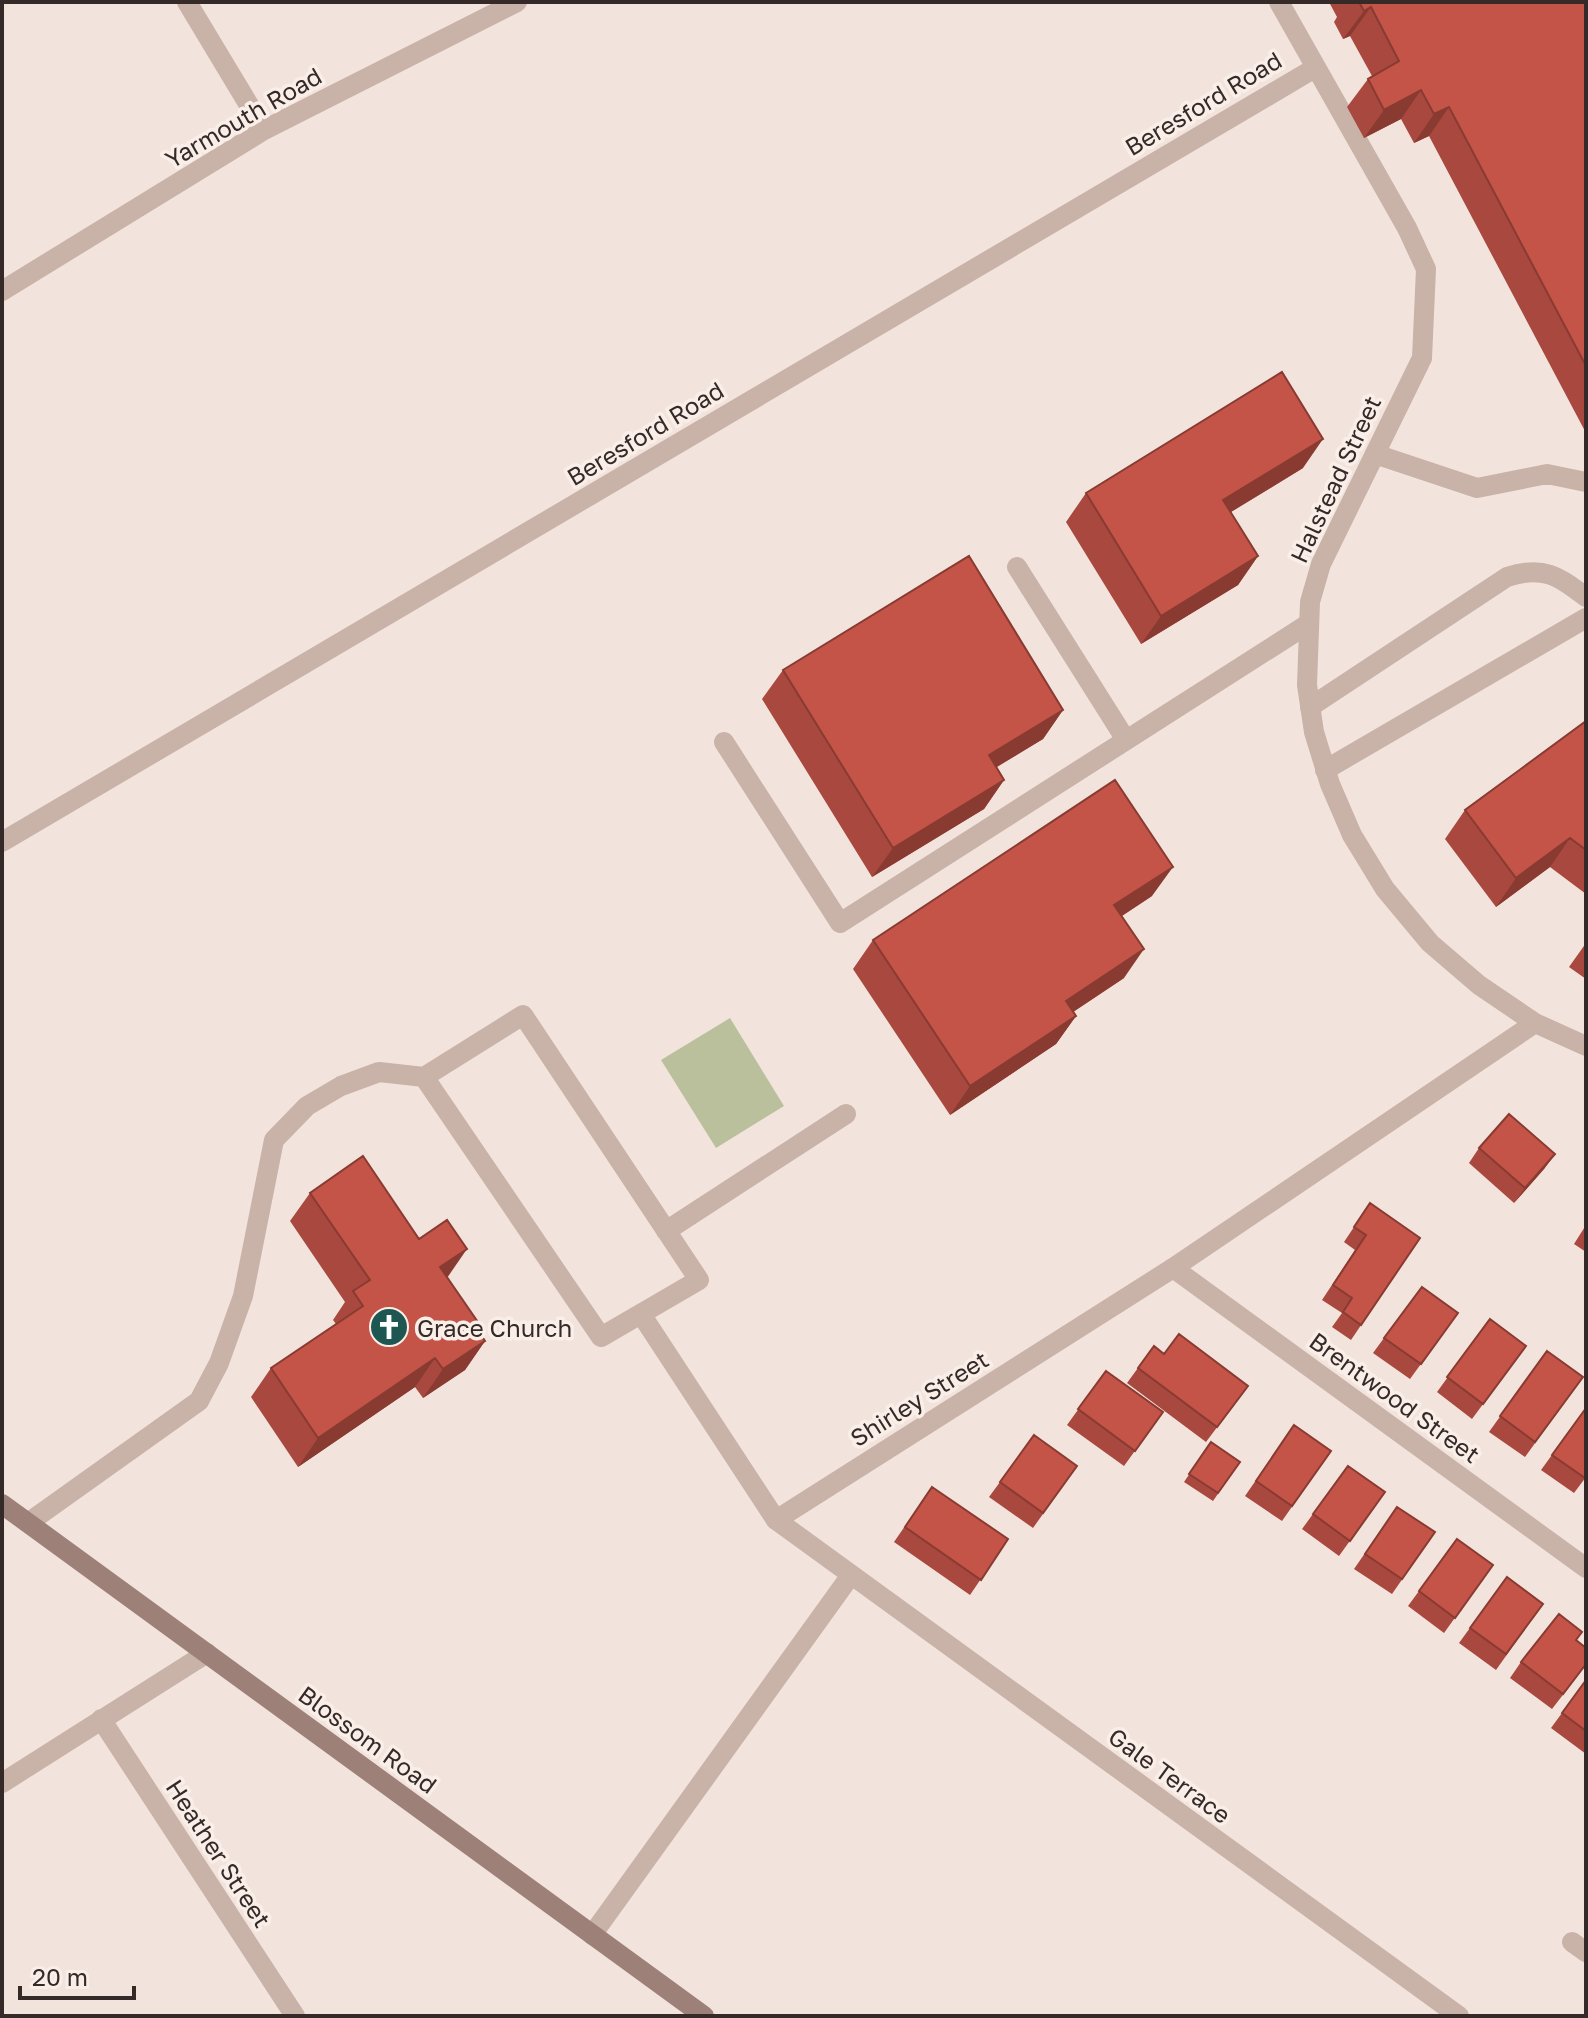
<svg xmlns="http://www.w3.org/2000/svg" width="1588" height="2018" font-family="'Golos Text',sans-serif">
  <style>
    .green { fill: #bac09c }
    .lines { fill: none; stroke-linecap: round; stroke-linejoin: round }
    .lane { stroke: #c9b2a8; stroke-width: 20 }
    .street { stroke: #c9b2a8; stroke-width: 20 }
    .secondary { stroke: #9d8179; stroke-width: 20 }
    .wall { fill: #a9483e }
    .shaded-wall { fill: #893b32 }
    .building { fill: #c45448; stroke: #893b32; stroke-width: 2 }
    .labels { text-anchor: middle; dominant-baseline: central; stroke-width: 7; stroke-linejoin: round; paint-order: stroke }
    .street-label { font-size: 24px; fill: #362a28; stroke: #f9efe8 }
    .poi-label { font-size: 24px; fill: #362a28; stroke: #f9efe8; text-anchor: start }
  </style>
  <rect width="100%" height="100%" fill="#f2e4dc"/>
  <path class="green" d="M 730,1018 L 784,1106 L 716,1148 L 661,1060 Z"/>
  <g class="lines">
    <path class="lane" d="M 1375,454 L 1477,488 L 1547,474 L 1586,482
      M 1017,567 L 1126,740
      M 1310,707 L 1507,577 C 1543,565 1558,576 1586,597
      M 724,742 L 840,923 L 1308,624
      M 1325,770 L 1586,618
      M 666,1231 L 846,1114
      M 641,1314 L 776,1520
      M 28,1523 L 199,1401 L 219,1363 L 243,1296 L 274,1140 L 307,1106 L 341,1086 L 379,1072 L 424,1077 L 523,1015 L 699,1280 L 601,1337 L 424,1077
      M 1572,1942 L 1586,1952"/>
    <path class="street" d="M 187,2 L 264,130
      M 1279,2 L 1407,228 L 1426,269 L 1422,358 L 1321,564 L 1310,602 L 1307,685 L 1314,732 L 1330,784 L 1352,835 L 1385,889 L 1430,943 L 1479,985 L 1535,1023 L 1586,1046
      M 2,291 L 264,130 L 517,2
      M 2,842 L 1315,68
      M 1173,1268 L 1586,1568
      M 101,1719 L 295,2016
      M 2,1783 L 207,1653
      M 592,1935 L 851,1575
      M 1459,2016 L 776,1520 L 1173,1268 L 1535,1023"/>
    <path class="secondary" d="M 2,1504 L 704,2016"/>
  </g>
  <path class="wall" d="M 1329,2 L 1586,2 L 1586,433 L 1429,136 L 1414,143 L 1401,119 L 1364,138 L 1347,107 L 1368,79 L 1372,76 L 1350,36 L 1343,39 L 1334,22 L 1337,17 Z
    M 1303,468 L 1231,512 L 1258,556 L 1238,585 L 1141,644 L 1066,522 L 1086,493 Z
    M 783,670 L 1063,710 L 1043,739 L 996,767 L 1004,780 L 984,809 L 872,877 L 762,699 Z
    M 1586,721 L 1586,894 L 1550,867 L 1496,907 L 1445,839 L 1465,810 Z
    M 1152,896 L 1122,916 L 1124,978 L 1073,1012 L 1076,1016 L 1056,1044 L 950,1115 L 853,969 L 873,940 Z
    M 1586,943 L 1586,979 L 1569,967 Z
    M 1479,1148 L 1555,1154 L 1544,1169 L 1514,1203 L 1469,1163 Z
    M 310,1193 L 419,1239 L 447,1278 L 485,1341 L 465,1370 L 423,1398 L 415,1387 L 298,1467 L 251,1397 L 271,1368 L 336,1324 L 333,1320 L 345,1302 L 290,1221 Z
    M 1370,1203 L 1420,1238 L 1351,1340 L 1332,1327 L 1342,1313 L 1322,1300 L 1355,1250 L 1344,1242 Z
    M 1586,1225 L 1586,1252 L 1574,1244 Z
    M 1458,1313 L 1410,1379 L 1373,1353 L 1384,1338 Z
    M 1490,1319 L 1526,1346 L 1472,1419 L 1437,1392 Z
    M 1154,1346 L 1164,1354 L 1248,1386 L 1206,1442 L 1127,1383 Z
    M 1547,1351 L 1583,1377 L 1525,1457 L 1489,1432 Z
    M 1106,1371 L 1163,1412 L 1124,1466 L 1067,1425 Z
    M 1586,1408 L 1586,1477 L 1574,1493 L 1541,1470 Z
    M 1294,1425 L 1331,1451 L 1282,1521 L 1245,1496 Z
    M 1211,1442 L 1240,1462 L 1213,1501 L 1184,1482 Z
    M 1077,1466 L 1033,1528 L 989,1497 L 1000,1482 Z
    M 1348,1466 L 1385,1492 L 1339,1556 L 1302,1529 Z
    M 932,1487 L 1008,1539 L 970,1595 L 894,1542 Z
    M 1397,1507 L 1435,1532 L 1392,1594 L 1354,1569 Z
    M 1493,1565 L 1444,1633 L 1408,1606 L 1419,1591 Z
    M 1507,1577 L 1543,1604 L 1496,1670 L 1459,1643 Z
    M 1576,1641 L 1586,1665 L 1552,1709 L 1510,1678 L 1521,1662 Z
    M 1586,1680 L 1586,1754 L 1551,1728 Z"/>
  <path class="shaded-wall" d="M 1371,7 L 1350,36 L 1343,39 L 1364,11 Z
    M 1421,90 L 1401,119 L 1364,138 L 1384,110 Z
    M 1449,107 L 1429,136 L 1414,143 L 1434,114 Z
    M 1323,439 L 1303,468 L 1203,529 L 1223,500 Z
    M 1258,556 L 1238,585 L 1141,644 L 1161,616 Z
    M 1063,710 L 1043,739 L 969,784 L 989,755 Z
    M 1004,780 L 984,809 L 872,877 L 893,848 Z
    M 1570,838 L 1550,867 L 1496,907 L 1516,878 Z
    M 1173,867 L 1152,896 L 1094,934 L 1114,905 Z
    M 1144,949 L 1124,978 L 1046,1030 L 1066,1001 Z
    M 1076,1016 L 1056,1044 L 950,1115 L 970,1086 Z
    M 1555,1154 L 1544,1169 L 1514,1203 L 1525,1188 Z
    M 467,1249 L 447,1278 L 440,1267 Z
    M 485,1341 L 465,1370 L 423,1398 L 443,1369 Z
    M 435,1358 L 415,1387 L 298,1467 L 318,1438 Z"/>
  <path class="building" d="M 1359,2 L 1586,2 L 1586,366 L 1449,107 L 1434,114 L 1421,90 L 1384,110 L 1368,79 L 1399,61 L 1371,7 L 1364,11 Z
    M 1282,372 L 1323,439 L 1223,500 L 1258,556 L 1161,616 L 1086,493 Z
    M 969,556 L 1063,710 L 989,755 L 1004,780 L 893,848 L 783,670 Z
    M 1586,721 L 1586,850 L 1570,838 L 1516,878 L 1465,810 Z
    M 1115,780 L 1173,867 L 1114,905 L 1144,949 L 1066,1001 L 1076,1016 L 970,1086 L 873,940 Z
    M 1509,1114 L 1555,1154 L 1525,1188 L 1479,1148 Z
    M 363,1156 L 419,1239 L 447,1220 L 467,1249 L 440,1267 L 482,1328 L 479,1332 L 485,1341 L 443,1369 L 435,1358 L 318,1438 L 271,1368 L 363,1306 L 353,1291 L 370,1280 L 310,1193 Z
    M 1370,1203 L 1420,1238 L 1361,1325 L 1343,1312 L 1352,1298 L 1333,1285 L 1366,1235 L 1354,1227 Z
    M 1422,1287 L 1458,1313 L 1421,1364 L 1384,1338 Z
    M 1490,1319 L 1526,1346 L 1483,1404 L 1447,1377 Z
    M 1179,1334 L 1248,1386 L 1217,1427 L 1138,1368 L 1154,1346 L 1164,1354 Z
    M 1547,1351 L 1583,1377 L 1535,1442 L 1500,1416 Z
    M 1106,1371 L 1163,1412 L 1135,1451 L 1078,1409 Z
    M 1586,1408 L 1586,1477 L 1585,1478 L 1552,1455 Z
    M 1294,1425 L 1331,1451 L 1292,1506 L 1256,1481 Z
    M 1034,1435 L 1077,1466 L 1043,1513 L 1000,1482 Z
    M 1211,1442 L 1240,1462 L 1218,1493 L 1189,1474 Z
    M 1348,1466 L 1385,1492 L 1350,1541 L 1313,1514 Z
    M 932,1487 L 1008,1539 L 981,1580 L 905,1527 Z
    M 1397,1507 L 1435,1532 L 1402,1579 L 1365,1554 Z
    M 1457,1539 L 1493,1565 L 1455,1618 L 1419,1591 Z
    M 1507,1577 L 1543,1604 L 1506,1654 L 1470,1628 Z
    M 1559,1614 L 1582,1632 L 1576,1640 L 1586,1648 L 1586,1664 L 1563,1694 L 1521,1662 Z
    M 1586,1680 L 1586,1731 L 1562,1713 Z"/>
  <defs>
    <symbol id="church-disc" viewBox="-11 -11 22 22"><circle r="9.5" fill="#1e5752" stroke="#f9efe8"/><path d="M-1.2-6h2.4v3.5h3.3v2.4h-3.3V6h-2.4V-.1h-3.3v-2.4h3.3Z" fill="#fff"/></symbol>
  </defs>
  <g fill-rule="evenodd">
    <use href="#church-disc" x="367" y="1305" width="44" height="44"/>
  </g>
  <g class="labels">
    <g class="street-label">
      <text transform="translate(1203 103) rotate(-31)">Beresford Road</text>
      <text transform="translate(243 117) rotate(-30)">Yarmouth Road</text>
      <text transform="translate(645 433) rotate(-31)">Beresford Road</text>
      <text transform="translate(1335 479) rotate(-65)">Halstead Street</text>
      <text transform="translate(1395 1397) rotate(36)">Brentwood Street</text>
      <text transform="translate(919 1398) rotate(-32)">Shirley Street</text>
      <text transform="translate(368 1739) rotate(36)">Blossom Road</text>
      <text transform="translate(1170 1775) rotate(36)">Gale Terrace</text>
      <text transform="translate(219 1853) rotate(57)">Heather Street</text>
    </g>
    <g class="poi-label">
      <text x="417" y="1327">Grace Church</text>
    </g>
  </g>
  <rect width="1588" height="2018" fill="none" stroke="#362a28" stroke-width="8"/>
  <path d="M20 1986v12h114v-12" fill="none" stroke="#362a28" stroke-width="4"/>
  <text x="32" y="1986" font-size="24" fill="#362a28" stroke="#f9efe8" stroke-width="6" paint-order="stroke">20 m</text>
</svg>
